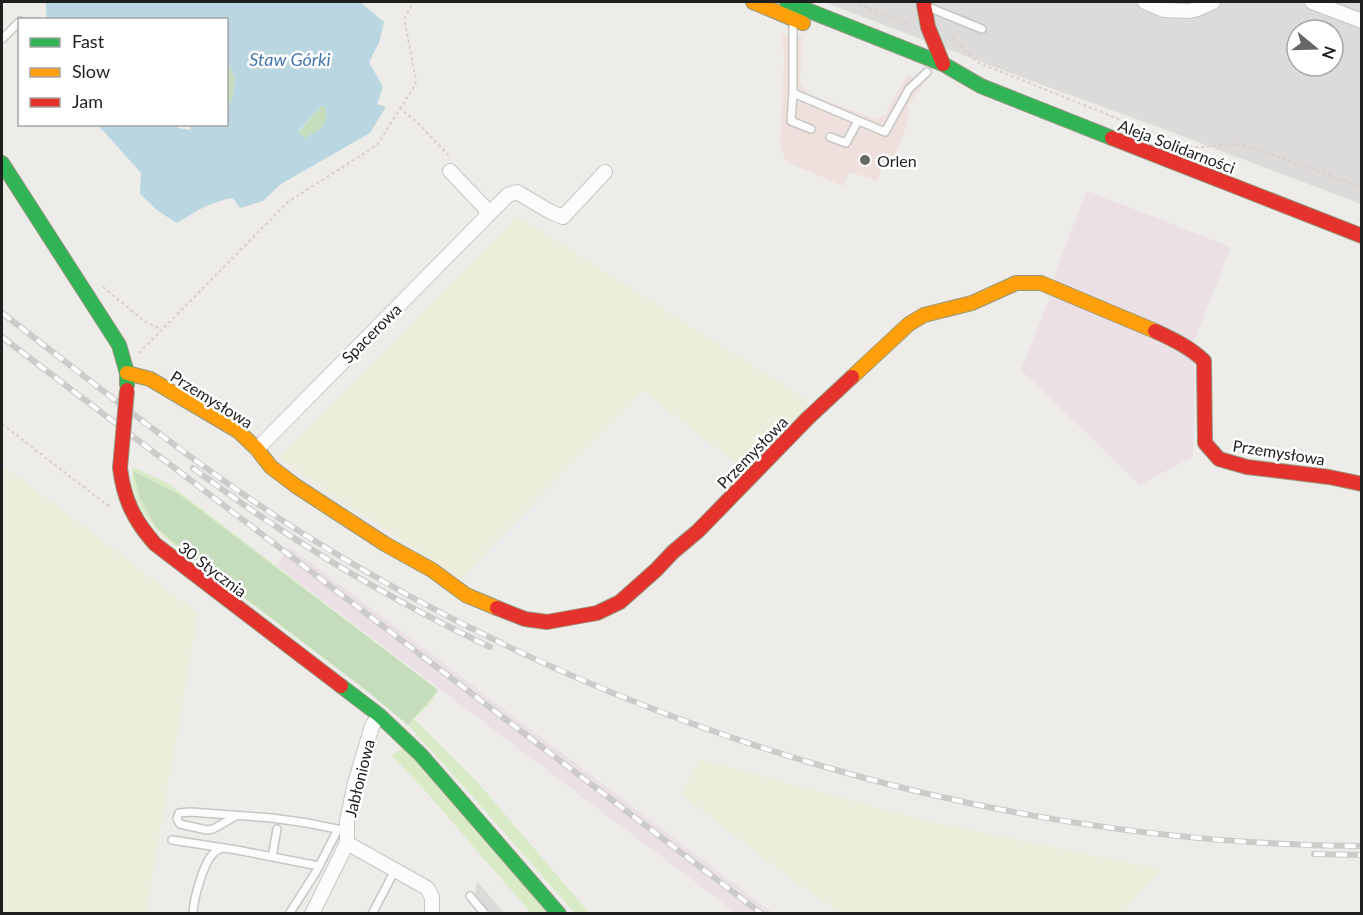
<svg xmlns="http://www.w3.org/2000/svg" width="1363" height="915" font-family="Lato,sans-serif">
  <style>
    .residential { fill: #dcdbd9; fill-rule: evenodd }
    .commercial { fill: #efe0dd }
    .industrial { fill: #ebe0e6 }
    .farmland { fill: #eceedb }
    .grass { fill: #d8ebc6 }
    .forest { fill: #c6ddbd }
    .water { fill: #bad7e1; fill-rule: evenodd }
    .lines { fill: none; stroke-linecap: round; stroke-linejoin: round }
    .lane-casing { stroke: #c6c6c4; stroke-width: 10 }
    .street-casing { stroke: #c6c6c4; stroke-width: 16 }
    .fast-casing { stroke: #94987f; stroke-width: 16 }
    .slow-casing { stroke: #94987f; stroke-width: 16 }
    .jam-casing { stroke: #94987f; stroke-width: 16 }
    .path { stroke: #dbcdca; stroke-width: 2; stroke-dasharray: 3 3; stroke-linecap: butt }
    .lane { stroke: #fcfcfc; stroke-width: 7 }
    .street { stroke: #fcfcfc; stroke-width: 14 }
    .fast { stroke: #30b455; stroke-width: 14 }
    .slow { stroke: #ff9f0a; stroke-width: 14 }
    .jam { stroke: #e5322d; stroke-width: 14 }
    .rail-casing { stroke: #cbcbca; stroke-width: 6 }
    .rail { stroke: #fff; stroke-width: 4; stroke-dasharray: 11; stroke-linecap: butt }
    .jam-bridge-casing { stroke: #94987f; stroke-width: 16; stroke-linecap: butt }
    .jam-bridge { stroke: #e5322d; stroke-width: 14 }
    .poi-dot { fill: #676765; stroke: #fff; stroke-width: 2 }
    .labels { text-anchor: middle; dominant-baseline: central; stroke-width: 5; stroke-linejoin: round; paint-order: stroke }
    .street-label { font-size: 16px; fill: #1f1f1f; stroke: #fff }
    .poi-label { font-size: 16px; fill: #1f1f1f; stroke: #fff; text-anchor: start }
    .water-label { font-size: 18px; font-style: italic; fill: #4978b0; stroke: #fff }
  </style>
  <rect width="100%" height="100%" fill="#edece8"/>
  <path class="residential" d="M 824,2 L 1361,2 L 1361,204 L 1161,128 L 1034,82 ZM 1297,30 L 1333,30 L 1333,66 L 1297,66 Z
    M 477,881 L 504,913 L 491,913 L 475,896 Z"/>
  <path class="commercial" d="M 782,34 L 802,37 L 800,83 L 808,94 L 875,119 L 885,115 L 897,92 L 908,75 L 923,85 L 909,104 L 907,125 L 894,157 L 887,155 L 877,181 L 850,172 L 843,186 L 787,162 L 780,146 L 784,59 Z"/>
  <path class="industrial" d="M 1087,191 L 1231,247 L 1191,349 L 1195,374 L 1193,456 L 1140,485 L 1021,370 L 1053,289 L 1056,270 Z
    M 290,547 L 773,913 L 736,913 L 276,565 Z"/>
  <path class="farmland" d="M 517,216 L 807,400 L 807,412 L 745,471 L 644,391 L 460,578 L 279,459 Z
    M 2,465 L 198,613 L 147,907 L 148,913 L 2,913 Z
    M 700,759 L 926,821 L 1160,869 L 1123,913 L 840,913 L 783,873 L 681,794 Z"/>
  <path class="grass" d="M 133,467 L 169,484 L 438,690 L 431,702 L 414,719 L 479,784 L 589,913 L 575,913 L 474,798 L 408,725 L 368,692 L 169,541 C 153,527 140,512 134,490 C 132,482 131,475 133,467 Z
    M 403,747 L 549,913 L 531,913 L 423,788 L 392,756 Z"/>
  <path class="forest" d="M 227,64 L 229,64 L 235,78 L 233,95 L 228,110 L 227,111 Z
    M 321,106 L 325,107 C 330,126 318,131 304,138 L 298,133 Z
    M 133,471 L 180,495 L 438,690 L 408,725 L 366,690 L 185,552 L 156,527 L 140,498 Z"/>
  <path class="water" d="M 46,2 L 360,2 L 384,22 L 379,43 L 369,62 L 383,87 L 377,104 L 386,107 L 370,133 L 281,184 L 263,201 L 240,208 L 233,198 C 212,201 194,212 177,223 L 158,211 L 140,194 L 141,173 L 98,125 L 177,125 L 178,128 L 191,130 L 189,125 L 226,124 L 227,111 L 228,109 L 233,95 L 235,78 L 229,65 L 227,64 L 226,20 L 47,19 L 46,13 ZM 321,106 L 325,107 C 330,126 318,131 304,138 L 298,132 Z"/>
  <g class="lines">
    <defs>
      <path id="lane" d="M 928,7 L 982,29
        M 793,21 L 793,93 L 885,132 L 909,89 L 927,72
        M 2,39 L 20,21
        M 793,93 L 791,121 L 811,129
        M 830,137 L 846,143 L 858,121
        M 236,816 L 213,829 L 207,830 L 180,824 L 177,819 L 179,813 L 190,812 L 272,818 L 307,823 L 347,831
        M 172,840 L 237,850 L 319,866
        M 272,857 L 277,829
        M 470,896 L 485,914
        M 193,914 C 193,900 204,861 214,853 C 216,850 220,849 223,848
        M 289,914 L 316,872 L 338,829
        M 372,914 L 395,870"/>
      <path id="street" d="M 1145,2 L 1164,10 L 1189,11 L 1198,9 L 1213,2
        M 1312,2 L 1362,21
        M 486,217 L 508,195 L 517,192 L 549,211 L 563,217 L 605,172
        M 257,449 L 486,217 L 486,209 L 450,171
        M 347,843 L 427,888 L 432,897 L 432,914
        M 312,914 L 347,843 L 347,821 L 355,783 L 372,726 L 379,715"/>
      <path id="fast" d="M 787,2 L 943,64 L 981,86 L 1112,138
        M 2,163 L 119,345 L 127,373 L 127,385
        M 341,686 L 379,715 L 421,755 L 559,914"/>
      <path id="slow" d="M 753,2 L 803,23
        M 127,373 L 150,379 L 238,431 L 257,449 L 271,467 L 296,486 L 385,544 L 432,570 L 466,595 L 497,608
        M 852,377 L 909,324 L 924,315 L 972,303 L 1016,283 L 1041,283 L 1155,331"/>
      <path id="jam" d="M 924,5 L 928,27 L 943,64
        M 1112,138 L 1362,236
        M 1155,331 C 1172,339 1190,347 1204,361 L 1205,443 L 1219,459 L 1247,467 L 1329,477 L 1362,484
        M 120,468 C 124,500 134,520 155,544 L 341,686
        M 497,608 L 525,619 L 547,622 L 597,613 L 620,602 L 656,570 L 673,552 L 698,531 L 808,418 L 852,377"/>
    </defs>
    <use href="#lane" class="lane-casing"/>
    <use href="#street" class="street-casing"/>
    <use href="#fast" class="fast-casing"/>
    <use href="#slow" class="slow-casing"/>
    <use href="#jam" class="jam-casing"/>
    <path class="path" d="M 853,2 L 910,25
      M 952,37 L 971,57 L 979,63 L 1186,146 C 1205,150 1224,142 1243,145 L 1362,187
      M 399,108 L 416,121 L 451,158
      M 103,287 L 144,321 L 161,329
      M 139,353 L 288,202 L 377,145 L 415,85 L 416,80 L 405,23 L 405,17 L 414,2
      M 2,424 L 111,508"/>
    <use href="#lane" class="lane"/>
    <use href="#street" class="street"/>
    <use href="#fast" class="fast"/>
    <use href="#slow" class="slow"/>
    <use href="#jam" class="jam"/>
    <defs>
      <path id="rail" d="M 2,313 C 103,390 202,471 310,538 C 622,732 994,844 1362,846
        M 2,337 L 762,914
        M 193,468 C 286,538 385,597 490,647
        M 1314,854 L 1362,855"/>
    </defs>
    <use href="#rail" class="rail-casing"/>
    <use href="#rail" class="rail"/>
    <defs>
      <path id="jam-bridge" d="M 120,468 L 127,390"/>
    </defs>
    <use href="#jam-bridge" class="jam-bridge-casing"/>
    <use href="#jam-bridge" class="jam-bridge"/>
  </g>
  <circle class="poi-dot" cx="865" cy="160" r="6"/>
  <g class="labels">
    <g class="street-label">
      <text transform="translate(1177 146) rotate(21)">Aleja Solidarności</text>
      <text transform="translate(371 333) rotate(-45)">Spacerowa</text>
      <text transform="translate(212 399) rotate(32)">Przemysłowa</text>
      <text transform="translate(752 452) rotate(-46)">Przemysłowa</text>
      <text transform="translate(1279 452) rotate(9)">Przemysłowa</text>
      <text transform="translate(213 569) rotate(37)">30 Stycznia</text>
      <text transform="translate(359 778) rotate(-76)">Jabłoniowa</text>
    </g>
    <g class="poi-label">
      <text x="877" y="160">Orlen</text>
    </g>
    <g class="water-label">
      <text x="290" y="59">Staw Górki</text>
    </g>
  </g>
  <rect width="1363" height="915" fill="none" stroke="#1f1f1f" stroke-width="6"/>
  <rect x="18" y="18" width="210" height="108" fill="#ffffff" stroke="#a5a5a5" stroke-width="1.5"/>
  <rect x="30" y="38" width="30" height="9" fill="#30b455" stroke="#a5a5a5" stroke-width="1.5"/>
  <text x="72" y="48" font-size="18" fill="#1f1f1f">Fast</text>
  <rect x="30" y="68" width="30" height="9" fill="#ff9f0a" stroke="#a5a5a5" stroke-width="1.5"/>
  <text x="72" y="78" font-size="18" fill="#1f1f1f">Slow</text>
  <rect x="30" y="98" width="30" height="9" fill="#e5322d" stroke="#a5a5a5" stroke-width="1.5"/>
  <text x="72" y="108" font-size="18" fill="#1f1f1f">Jam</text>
  <g transform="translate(1315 48) rotate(109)"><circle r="28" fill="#ffffff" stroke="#a5a5a5" stroke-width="1.5"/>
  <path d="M0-4.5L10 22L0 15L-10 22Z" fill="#676765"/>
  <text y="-9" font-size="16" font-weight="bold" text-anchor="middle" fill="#1f1f1f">N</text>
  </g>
</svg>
